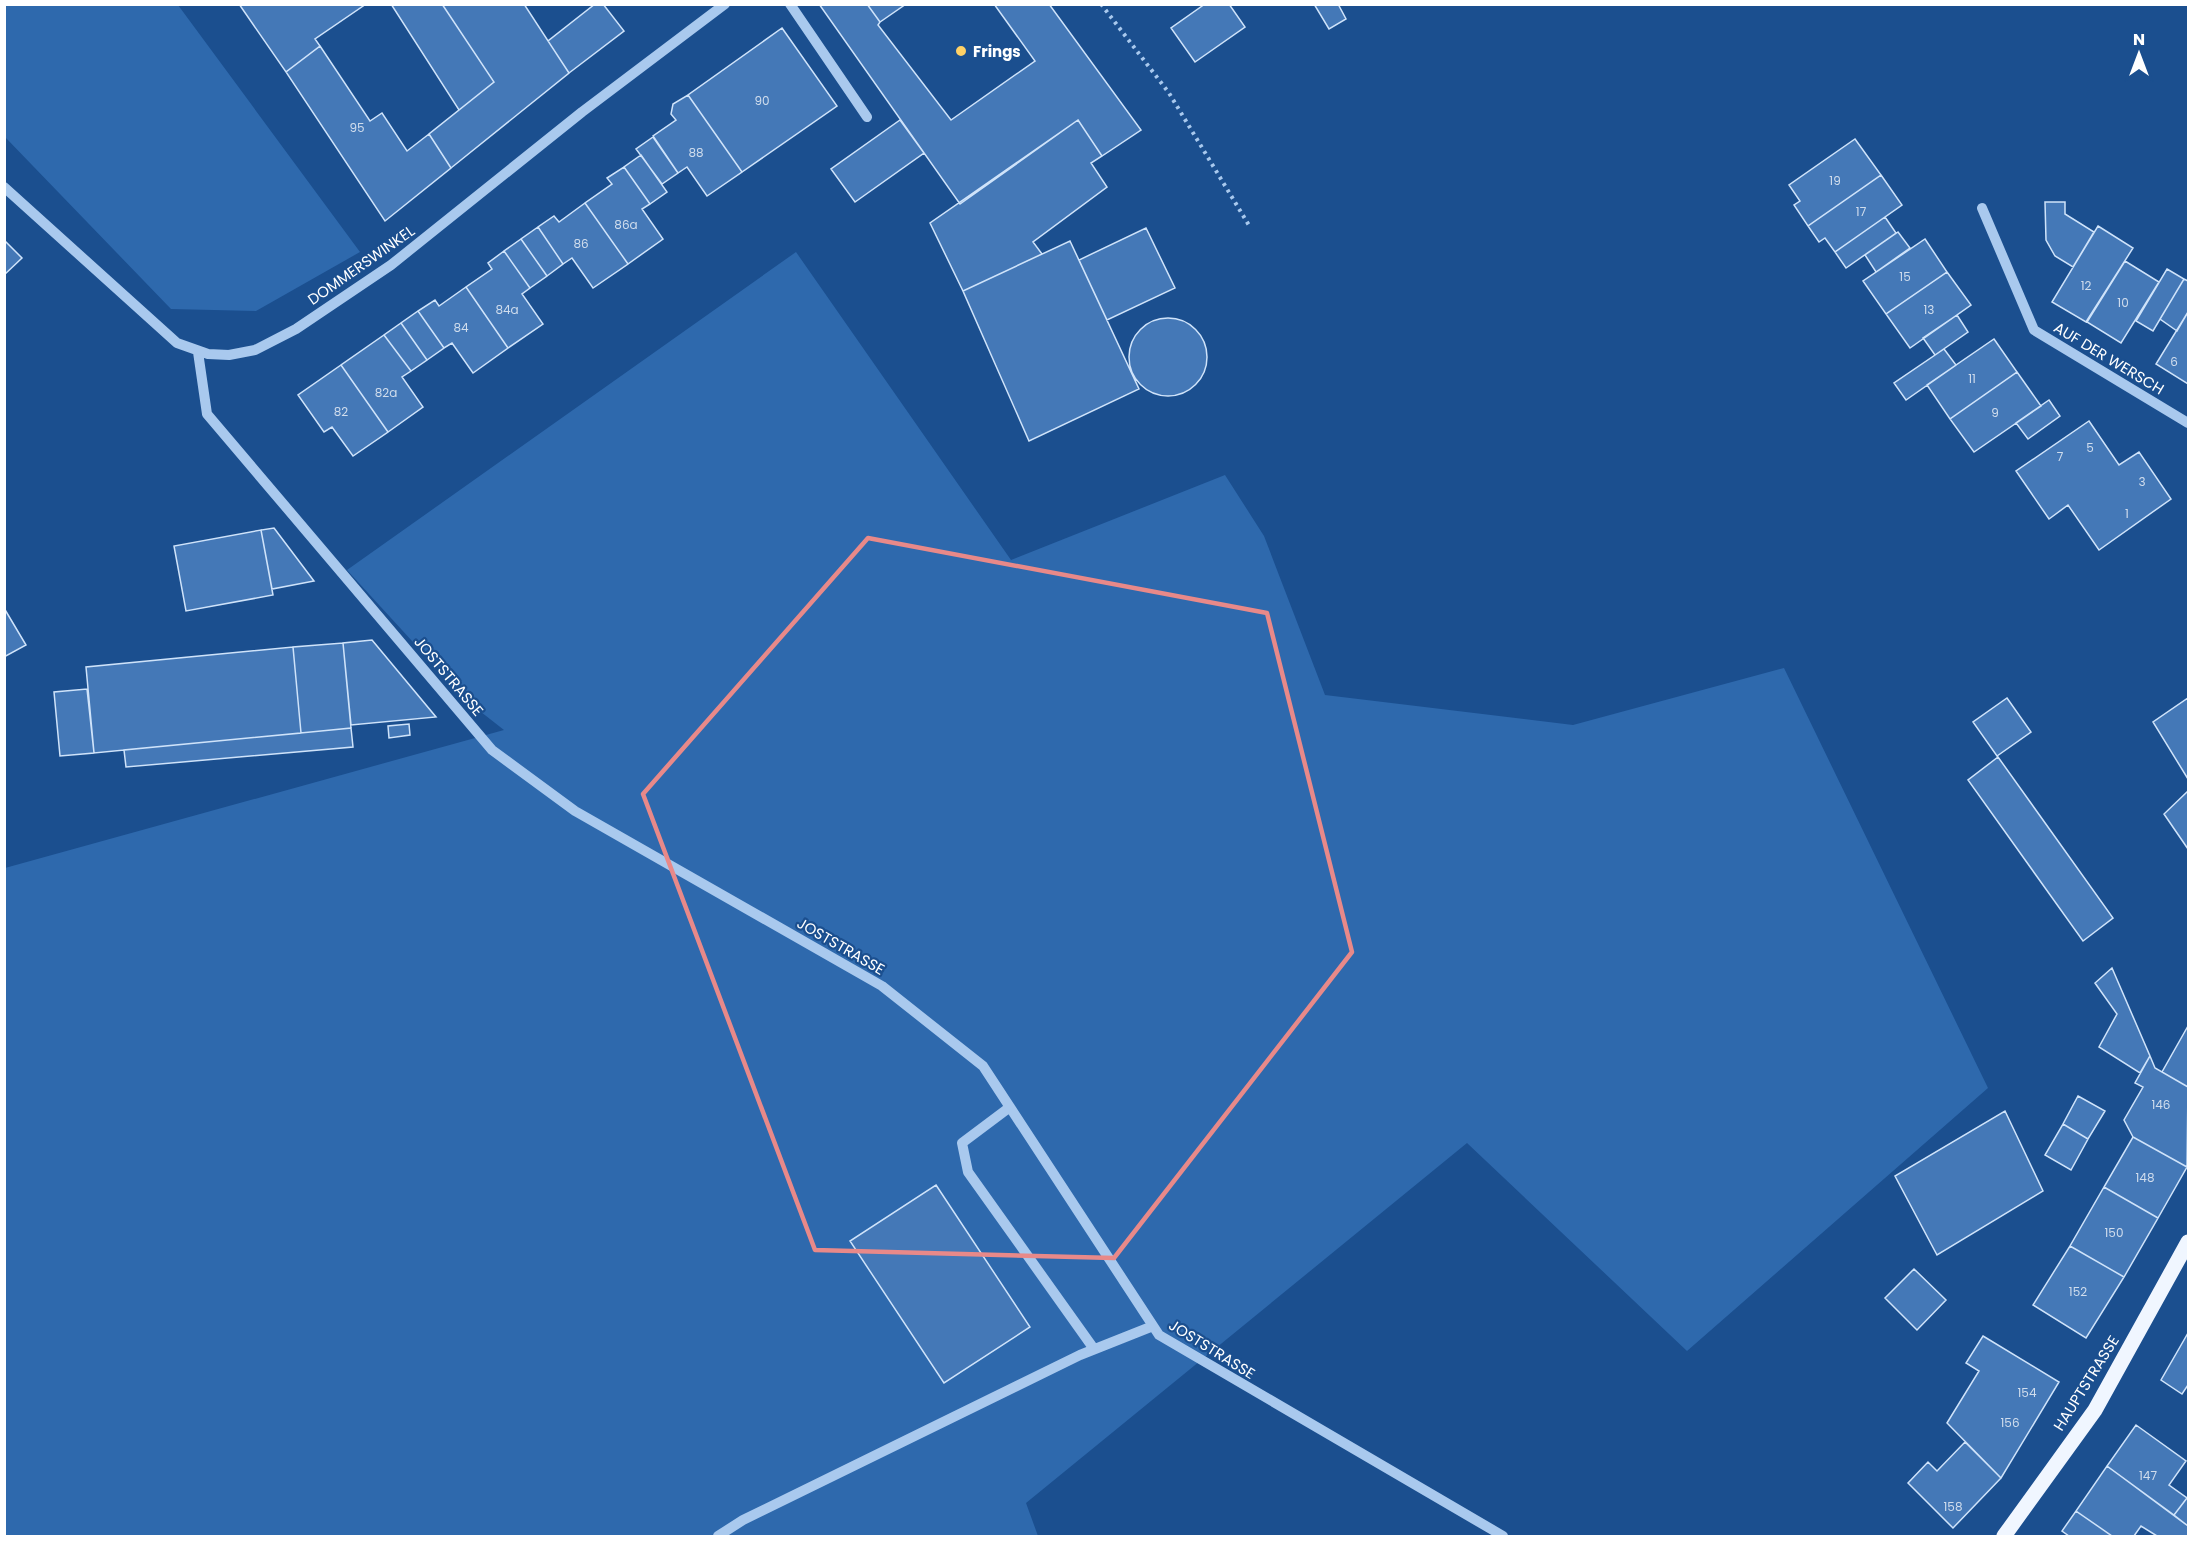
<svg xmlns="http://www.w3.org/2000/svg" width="2193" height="1541" font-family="Poppins,sans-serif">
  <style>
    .green { fill: #2e69ad }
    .building { fill: #4478b7; stroke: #cfe3fa; stroke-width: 1.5 }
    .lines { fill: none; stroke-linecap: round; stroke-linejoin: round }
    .path { stroke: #a9c9ee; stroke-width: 4; stroke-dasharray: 3 4.5; stroke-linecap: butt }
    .minor { stroke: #a9c9ee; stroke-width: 10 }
    .major { stroke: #f0f6ff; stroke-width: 15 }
    .marked { fill: none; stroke: #e88989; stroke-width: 4.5; stroke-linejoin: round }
    .poi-dot { fill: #ffd166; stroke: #1b4f8f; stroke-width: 2 }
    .labels { text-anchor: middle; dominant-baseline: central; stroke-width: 4.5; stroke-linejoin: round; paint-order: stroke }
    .number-label { font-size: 12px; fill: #d0dded }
    .poi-label { font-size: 15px; font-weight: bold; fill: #fff; stroke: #1b4f8f; text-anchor: start }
    .street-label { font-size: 15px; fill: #fff; stroke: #1b4f8f }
  </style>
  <rect width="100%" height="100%" fill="#1b4f8f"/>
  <path class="green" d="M 5,4 L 178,5 L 360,252 L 256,311 L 171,309 L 5,137 Z
    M 796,252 L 1011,560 L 1225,475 L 1264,536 L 1325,695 L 1573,725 L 1784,668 L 1988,1088 L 1687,1351 L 1467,1143 L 1026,1503 L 1038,1536 L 5,1536 L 5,868 L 504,730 L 467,701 L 347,570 Z"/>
  <path class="building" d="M 239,4 L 366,4 L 315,39 L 320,46 L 286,72 Z
    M 391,4 L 442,4 L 494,82 L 459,110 Z
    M 442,4 L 524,4 L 569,73 L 451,168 L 429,134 L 494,82 Z
    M 595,4 L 603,4 L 624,31 L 569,73 L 548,41 Z
    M 819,4 L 867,4 L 880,22 L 878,25 L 951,120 L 1035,61 L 994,4 L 1049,4 L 1141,130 L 1102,156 L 1078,120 L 960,204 Z
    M 867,4 L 906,4 L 880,22 Z
    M 1205,4 L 1229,4 L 1245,27 L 1195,62 L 1171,28 Z
    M 1314,4 L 1338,4 L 1346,19 L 1329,29 Z
    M 782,28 L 837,106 L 742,172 L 688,95 Z
    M 320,46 L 370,121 L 382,113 L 407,151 L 429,134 L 451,168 L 385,221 L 286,72 Z
    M 688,95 L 742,172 L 707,196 L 687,167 L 678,173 L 653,136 L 676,120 L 671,114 L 673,104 Z
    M 900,120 L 924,153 L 855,202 L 831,169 Z
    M 1078,120 L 1102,156 L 1091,163 L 1107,187 L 1033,242 L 1042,254 L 963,291 L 930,223 Z
    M 653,137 L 678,173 L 662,184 L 636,149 Z
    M 1855,139 L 1881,175 L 1808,226 L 1794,205 L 1800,201 L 1789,185 Z
    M 641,155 L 667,192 L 650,204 L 624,167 Z
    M 624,167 L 650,204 L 642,209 L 663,239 L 628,264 L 585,203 L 612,184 L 607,178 Z
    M 1881,175 L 1902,205 L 1835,252 L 1825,238 L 1819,242 L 1808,226 Z
    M 2045,202 L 2065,202 L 2065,214 L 2094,232 L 2073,267 L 2055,256 L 2046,240 Z
    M 585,203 L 628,264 L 593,288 L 572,258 L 563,264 L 538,227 L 554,216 L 559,222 Z
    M 1885,217 L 1896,233 L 1846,268 L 1835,252 Z
    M 2098,226 L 2133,248 L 2086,322 L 2052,302 Z
    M 538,227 L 563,264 L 547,276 L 521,239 Z
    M 1146,228 L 1175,288 L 1107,320 L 1079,260 Z
    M 1898,232 L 1910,248 L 1876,272 L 1865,255 Z
    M 521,239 L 547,276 L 530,288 L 504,251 Z
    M 1925,239 L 1947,272 L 1886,314 L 1863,281 Z
    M 4,240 L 22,258 L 4,275 Z
    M 1070,241 L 1139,389 L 1029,441 L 963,291 Z
    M 504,251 L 530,288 L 522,294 L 543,324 L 508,348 L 466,287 L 492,269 L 488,263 Z
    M 2125,261 L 2159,282 L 2121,343 L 2087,322 Z
    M 2167,269 L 2184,279 L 2153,331 L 2136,321 Z
    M 1947,272 L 1971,305 L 1910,348 L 1886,314 Z
    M 2184,279 L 2188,281 L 2188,312 L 2177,331 L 2160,319 Z
    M 466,287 L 508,348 L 473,373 L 452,343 L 444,348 L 418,311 L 435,300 L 439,306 Z
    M 418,311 L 444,348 L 427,360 L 401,323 Z
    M 2188,312 L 2188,384 L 2156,364 Z
    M 1957,315 L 1968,332 L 1935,355 L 1923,338 Z
    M1129 357a39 39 0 1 1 78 0a39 39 0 1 1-78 0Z
    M 401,323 L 427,360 L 411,371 L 384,335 Z
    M 384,335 L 411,371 L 402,377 L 423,407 L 388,432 L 341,365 Z
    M 1994,339 L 2017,372 L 1950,419 L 1927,385 Z
    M 1944,349 L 1956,365 L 1906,400 L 1894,383 Z
    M 341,365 L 388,432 L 353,456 L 332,427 L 324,432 L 298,395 Z
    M 2017,372 L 2041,406 L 1974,452 L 1950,419 Z
    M 2049,400 L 2060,416 L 2028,439 L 2016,423 Z
    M 2089,421 L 2119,465 L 2139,452 L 2171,499 L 2099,550 L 2068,505 L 2049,519 L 2016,471 Z
    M 274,528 L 314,581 L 272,589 L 261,530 Z
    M 261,530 L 273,595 L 186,611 L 174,546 Z
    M 4,608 L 26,645 L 4,657 Z
    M 372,640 L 436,717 L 351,725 L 343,643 Z
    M 343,643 L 351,728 L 301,733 L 293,647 Z
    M 293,647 L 301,733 L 94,753 L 86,667 Z
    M 87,689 L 94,753 L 60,756 L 54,692 Z
    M 2007,698 L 2031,732 L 1997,756 L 1973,722 Z
    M 2188,698 L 2188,779 L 2153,722 Z
    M 409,724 L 410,735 L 389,738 L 388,726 Z
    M 351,728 L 353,747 L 126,767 L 124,750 Z
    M 1998,757 L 2113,918 L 2083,941 L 1968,780 Z
    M 2188,791 L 2188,849 L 2164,814 Z
    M 2112,968 L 2150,1056 L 2140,1073 L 2099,1047 L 2117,1014 L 2095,983 Z
    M 2188,1026 L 2188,1087 L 2162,1072 Z
    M 2150,1056 L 2155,1068 L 2188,1087 L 2187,1167 L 2133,1137 L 2124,1120 L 2143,1087 L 2135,1083 Z
    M 2078,1096 L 2105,1111 L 2088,1139 L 2063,1124 Z
    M 2005,1111 L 2043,1191 L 1937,1255 L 1895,1176 Z
    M 2063,1124 L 2088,1139 L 2071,1170 L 2045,1155 Z
    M 2133,1137 L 2187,1167 L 2158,1218 L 2104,1187 Z
    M 936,1185 L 1030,1327 L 944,1383 L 850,1241 Z
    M 2104,1187 L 2158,1218 L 2124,1277 L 2070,1246 Z
    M 2070,1246 L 2124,1277 L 2086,1338 L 2033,1305 Z
    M 1914,1269 L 1946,1300 L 1917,1330 L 1885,1298 Z
    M 2188,1333 L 2188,1385 L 2182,1394 L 2161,1380 Z
    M 1983,1336 L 2059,1382 L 2001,1478 L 1947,1423 L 1979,1371 L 1966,1363 Z
    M 2136,1425 L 2186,1461 L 2169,1485 L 2187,1498 L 2174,1515 L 2107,1466 Z
    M 1965,1442 L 2001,1478 L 1953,1528 L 1908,1483 L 1928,1462 L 1937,1471 Z
    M 2107,1466 L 2188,1526 L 2188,1536 L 2157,1536 L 2141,1526 L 2134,1536 L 2112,1536 L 2076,1511 Z
    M 2187,1498 L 2188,1499 L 2188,1526 L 2174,1515 Z
    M 2076,1511 L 2112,1536 L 2069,1536 L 2062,1531 Z"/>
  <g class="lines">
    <path class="path" d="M 1101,4 L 1169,93 L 1250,227"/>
    <path class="minor" d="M 790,4 L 867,117
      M 4,187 L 177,343 L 208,354 L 229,355 L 255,350 L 296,329 L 391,265 L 582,112 L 725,4
      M 1982,208 L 2034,330 L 2188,423
      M 198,352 L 207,414 L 492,750 L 575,811 L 882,986 L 983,1066 L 1159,1335 L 1503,1536
      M 1010,1107 L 962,1143 L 968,1172 L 1094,1349
      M 718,1536 L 743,1520 L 1080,1355 L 1153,1326"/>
    <path class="major" d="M 2004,1536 L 2095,1410 L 2188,1242"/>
  </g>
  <path class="marked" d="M 868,538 L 1267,613 L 1352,952 L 1114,1258 L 815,1250 L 643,794 Z"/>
  <circle class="poi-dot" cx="961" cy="51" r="6"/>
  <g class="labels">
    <g class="number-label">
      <text x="762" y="100">90</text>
      <text x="357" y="127">95</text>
      <text x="696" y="152">88</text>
      <text x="1835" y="180">19</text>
      <text x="1861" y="211">17</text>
      <text x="626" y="224">86a</text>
      <text x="581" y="243">86</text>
      <text x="1905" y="276">15</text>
      <text x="2086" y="285">12</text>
      <text x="2123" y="302">10</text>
      <text x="507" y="309">84a</text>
      <text x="1929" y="309">13</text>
      <text x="461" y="327">84</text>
      <text x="2174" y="361">6</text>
      <text x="1972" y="378">11</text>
      <text x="386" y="392">82a</text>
      <text x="341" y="411">82</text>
      <text x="1995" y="412">9</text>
      <text x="2090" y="447">5</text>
      <text x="2060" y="456">7</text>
      <text x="2142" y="481">3</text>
      <text x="2127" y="513">1</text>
      <text x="2161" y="1104">146</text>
      <text x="2145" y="1177">148</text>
      <text x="2114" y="1232">150</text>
      <text x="2078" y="1291">152</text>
      <text x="2027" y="1392">154</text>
      <text x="2010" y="1422">156</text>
      <text x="2148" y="1475">147</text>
      <text x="1953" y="1506">158</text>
    </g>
    <g class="poi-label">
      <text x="973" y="51">Frings</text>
    </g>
    <g class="street-label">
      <text transform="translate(361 265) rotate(-35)">DOMMERSWINKEL</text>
      <text transform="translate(2109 358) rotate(31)">AUF DER WERSCH</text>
      <text transform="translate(449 676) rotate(50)">JOSTSTRASSE</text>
      <text transform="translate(841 946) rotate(30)">JOSTSTRASSE</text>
      <text transform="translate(1212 1349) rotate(32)">JOSTSTRASSE</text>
      <text transform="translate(2086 1383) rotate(-58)">HAUPTSTRASSE</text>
    </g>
  </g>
  <rect width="2193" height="1541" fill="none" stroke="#ffffff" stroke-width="12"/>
  <g transform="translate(2139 54)" stroke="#1b4f8f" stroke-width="4.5" paint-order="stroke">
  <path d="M0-4.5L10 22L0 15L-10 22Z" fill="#ffffff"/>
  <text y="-9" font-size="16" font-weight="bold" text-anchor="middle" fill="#ffffff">N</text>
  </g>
</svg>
